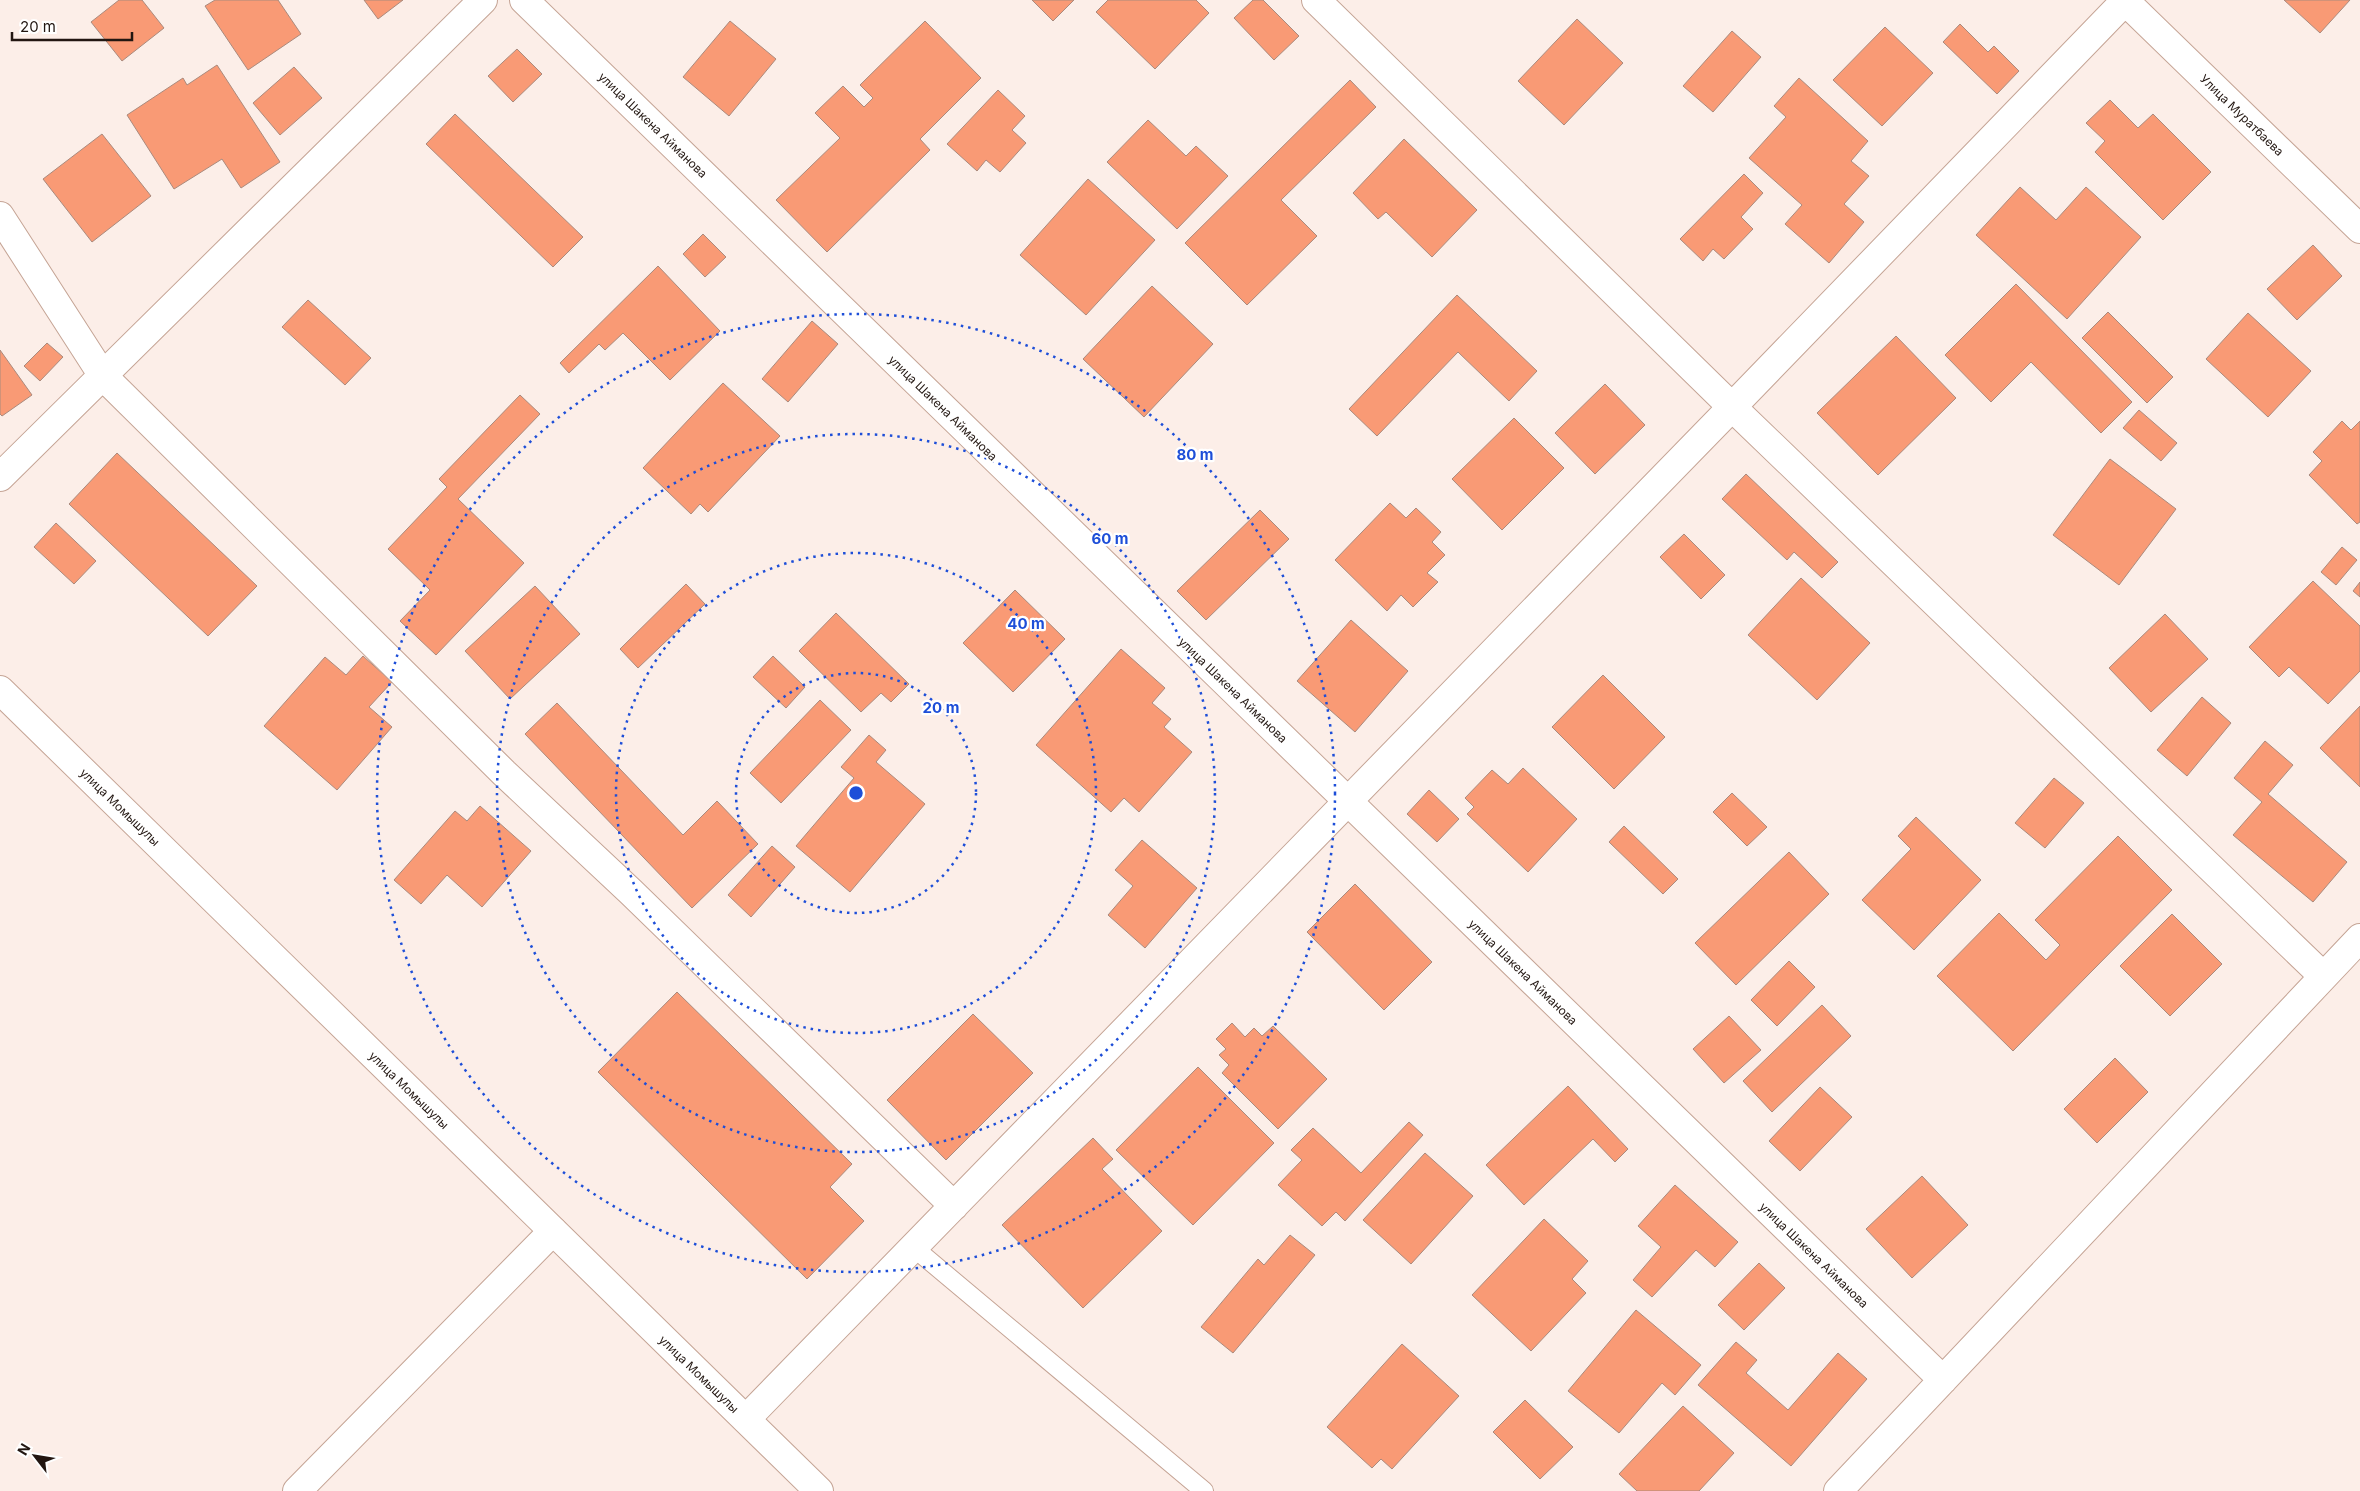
<svg xmlns="http://www.w3.org/2000/svg" width="2360" height="1491" font-family="Inter,sans-serif">
  <style>
    .building { fill: #f99a75; stroke: #aa8a7d }
    .lines { fill: none; stroke-linecap: round; stroke-linejoin: round }
    .lane-casing { stroke: #c5a495; stroke-width: 20 }
    .street-casing { stroke: #c5a495; stroke-width: 30 }
    .secondary-casing { stroke: #c5a495; stroke-width: 30 }
    .lane { stroke: #fff; stroke-width: 18 }
    .street { stroke: #fff; stroke-width: 28 }
    .secondary { stroke: #fff; stroke-width: 28 }
    .ring { fill: none; stroke: #1d4ed8; stroke-width: 2.5; stroke-dasharray: 2.5 5 }
    .labels { text-anchor: middle; dominant-baseline: central; stroke-width: 4.5; stroke-linejoin: round; paint-order: stroke }
    .street-label { font-size: 12px; fill: #221611; stroke: #fff }
    .centre { fill: #1d4ed8; stroke: #fff; stroke-width: 2.5 }
    .ring-label { font-size: 15px; text-anchor: middle; font-weight: bold; fill: #1d4ed8; stroke: #fff; stroke-width: 4.5; stroke-linejoin: round; paint-order: stroke }
  </style>
  <rect width="100%" height="100%" fill="#fceee8"/>
  <path class="building" d="M 119,0 L 142,0 L 164,28 L 122,61 L 91,22 Z
    M 215,0 L 278,0 L 301,34 L 248,70 L 205,6 Z
    M 364,0 L 403,0 L 378,19 Z
    M 1032,0 L 1074,0 L 1053,21 Z
    M 1108,0 L 1196,0 L 1209,13 L 1155,69 L 1096,12 Z
    M 1253,0 L 1263,0 L 1299,36 L 1274,60 L 1234,18 Z
    M 2284,0 L 2350,0 L 2320,33 Z
    M 1577,19 L 1623,63 L 1564,125 L 1518,81 Z
    M 730,21 L 776,59 L 729,116 L 683,77 Z
    M 925,21 L 981,78 L 920,139 L 930,150 L 827,252 L 776,200 L 840,138 L 815,113 L 843,86 L 864,107 L 873,98 L 860,85 Z
    M 1960,24 L 1988,52 L 1994,46 L 2019,71 L 1997,94 L 1943,42 Z
    M 1885,27 L 1933,73 L 1882,126 L 1833,80 Z
    M 1732,31 L 1761,57 L 1713,112 L 1683,86 Z
    M 517,49 L 542,74 L 513,102 L 488,76 Z
    M 217,65 L 280,162 L 241,188 L 222,159 L 174,189 L 127,115 L 183,78 L 187,85 Z
    M 294,67 L 322,98 L 280,135 L 253,103 Z
    M 1799,78 L 1868,141 L 1851,161 L 1869,176 L 1844,204 L 1864,222 L 1829,263 L 1785,224 L 1802,205 L 1749,158 L 1786,117 L 1774,106 Z
    M 1350,80 L 1376,107 L 1281,200 L 1317,236 L 1247,305 L 1185,243 Z
    M 998,90 L 1025,116 L 1012,130 L 1026,143 L 1000,172 L 986,160 L 977,171 L 947,144 Z
    M 2110,100 L 2138,128 L 2153,114 L 2211,172 L 2163,220 L 2095,152 L 2105,141 L 2086,123 Z
    M 455,114 L 583,237 L 553,267 L 426,144 Z
    M 1148,120 L 1186,156 L 1196,146 L 1228,176 L 1177,229 L 1107,162 Z
    M 102,134 L 151,196 L 92,242 L 43,179 Z
    M 1404,139 L 1477,210 L 1432,257 L 1386,212 L 1378,219 L 1353,193 Z
    M 1744,174 L 1763,193 L 1741,217 L 1753,229 L 1724,259 L 1713,249 L 1703,261 L 1680,239 Z
    M 1088,179 L 1155,240 L 1086,315 L 1020,255 Z
    M 2020,187 L 2056,220 L 2086,187 L 2141,237 L 2067,319 L 1976,235 Z
    M 703,234 L 726,257 L 705,277 L 683,254 Z
    M 2313,245 L 2342,276 L 2297,320 L 2267,289 Z
    M 658,266 L 720,331 L 670,380 L 623,333 L 605,350 L 599,344 L 569,373 L 560,363 Z
    M 2016,284 L 2132,402 L 2101,433 L 2031,362 L 1991,402 L 1945,355 Z
    M 1152,286 L 1213,344 L 1144,417 L 1083,359 Z
    M 1457,295 L 1537,371 L 1509,401 L 1458,352 L 1377,436 L 1349,409 Z
    M 308,300 L 371,358 L 345,385 L 282,327 Z
    M 2108,312 L 2173,377 L 2147,403 L 2082,338 Z
    M 2248,313 L 2311,371 L 2268,417 L 2206,359 Z
    M 812,321 L 838,344 L 788,402 L 762,379 Z
    M 1896,336 L 1956,398 L 1878,475 L 1817,413 Z
    M 47,343 L 63,357 L 40,381 L 24,366 Z
    M 0,350 L 32,395 L 2,416 L 0,414 Z
    M 723,383 L 780,436 L 708,512 L 700,504 L 691,514 L 643,468 Z
    M 1605,384 L 1645,425 L 1595,474 L 1555,433 Z
    M 520,395 L 540,414 L 458,499 L 524,563 L 436,655 L 400,621 L 430,590 L 388,549 L 447,487 L 439,479 Z
    M 2139,410 L 2177,443 L 2161,461 L 2123,428 Z
    M 1514,418 L 1564,468 L 1502,530 L 1452,479 Z
    M 2342,421 L 2351,430 L 2360,421 L 2360,522 L 2357,524 L 2309,475 L 2322,461 L 2313,452 Z
    M 117,453 L 257,586 L 208,636 L 69,504 Z
    M 2110,459 L 2176,509 L 2119,585 L 2053,535 Z
    M 1746,474 L 1838,562 L 1822,578 L 1794,552 L 1787,560 L 1722,499 Z
    M 1390,503 L 1406,518 L 1416,508 L 1441,532 L 1432,542 L 1445,555 L 1427,573 L 1438,582 L 1413,607 L 1401,595 L 1387,611 L 1335,560 Z
    M 1260,510 L 1289,539 L 1206,620 L 1177,591 Z
    M 56,523 L 96,561 L 74,584 L 34,547 Z
    M 1684,534 L 1725,575 L 1701,599 L 1660,557 Z
    M 2342,547 L 2357,560 L 2336,585 L 2321,572 Z
    M 1801,578 L 1870,643 L 1817,700 L 1748,635 Z
    M 2313,581 L 2360,626 L 2360,671 L 2328,704 L 2289,667 L 2279,677 L 2249,647 Z
    M 2360,582 L 2360,597 L 2353,591 Z
    M 686,584 L 705,604 L 638,668 L 620,649 Z
    M 535,586 L 580,634 L 510,699 L 465,651 Z
    M 1015,590 L 1065,639 L 1013,692 L 963,643 Z
    M 836,613 L 909,684 L 891,702 L 881,693 L 861,712 L 799,651 Z
    M 2165,614 L 2208,659 L 2151,712 L 2109,668 Z
    M 1351,620 L 1408,671 L 1355,732 L 1297,681 Z
    M 1121,649 L 1165,688 L 1152,703 L 1171,719 L 1164,727 L 1192,752 L 1139,812 L 1124,798 L 1111,812 L 1036,745 Z
    M 363,656 L 392,682 L 369,707 L 392,727 L 337,790 L 264,726 L 325,657 L 346,675 Z
    M 773,656 L 805,687 L 786,708 L 753,677 Z
    M 1603,675 L 1665,737 L 1614,789 L 1552,727 Z
    M 2202,697 L 2231,723 L 2187,776 L 2157,750 Z
    M 820,700 L 851,730 L 781,803 L 750,773 Z
    M 557,703 L 683,835 L 717,801 L 758,844 L 692,908 L 525,734 Z
    M 2360,706 L 2360,787 L 2320,748 Z
    M 869,735 L 886,750 L 876,762 L 925,804 L 850,892 L 796,846 L 854,778 L 841,767 Z
    M 2265,741 L 2293,765 L 2268,794 L 2347,862 L 2313,902 L 2233,835 L 2262,802 L 2234,778 Z
    M 1523,768 L 1577,819 L 1528,872 L 1467,814 L 1474,807 L 1465,798 L 1492,770 L 1508,784 Z
    M 2054,778 L 2084,803 L 2045,848 L 2015,823 Z
    M 1429,790 L 1459,819 L 1437,842 L 1407,814 Z
    M 1732,793 L 1767,827 L 1747,846 L 1713,812 Z
    M 480,806 L 531,851 L 482,907 L 447,875 L 421,904 L 394,880 L 455,811 L 467,821 Z
    M 1916,817 L 1981,880 L 1914,950 L 1862,900 L 1911,849 L 1898,836 Z
    M 1624,826 L 1678,879 L 1663,894 L 1609,842 Z
    M 2118,836 L 2172,890 L 2013,1051 L 1937,976 L 1999,913 L 2046,960 L 2060,945 L 2035,920 Z
    M 1142,840 L 1197,888 L 1145,948 L 1108,915 L 1133,886 L 1115,870 Z
    M 772,846 L 795,867 L 751,917 L 728,895 Z
    M 1789,852 L 1829,894 L 1736,985 L 1695,943 Z
    M 1355,884 L 1432,962 L 1384,1010 L 1307,932 Z
    M 2172,914 L 2222,964 L 2170,1016 L 2120,966 Z
    M 1789,961 L 1815,987 L 1777,1026 L 1751,1000 Z
    M 677,992 L 852,1164 L 830,1187 L 864,1221 L 807,1279 L 598,1072 Z
    M 1822,1005 L 1851,1036 L 1772,1112 L 1743,1081 Z
    M 973,1014 L 1033,1073 L 946,1160 L 887,1100 Z
    M 1729,1016 L 1761,1050 L 1724,1083 L 1693,1049 Z
    M 1232,1023 L 1245,1037 L 1254,1028 L 1262,1036 L 1273,1026 L 1327,1079 L 1278,1129 L 1222,1073 L 1229,1065 L 1219,1055 L 1226,1049 L 1216,1039 Z
    M 2115,1058 L 2148,1092 L 2097,1143 L 2064,1109 Z
    M 1198,1067 L 1274,1143 L 1193,1225 L 1116,1150 Z
    M 1568,1086 L 1628,1149 L 1615,1162 L 1593,1139 L 1524,1205 L 1486,1165 Z
    M 1820,1087 L 1852,1117 L 1800,1171 L 1769,1141 Z
    M 1409,1122 L 1423,1135 L 1345,1221 L 1336,1212 L 1322,1226 L 1278,1185 L 1302,1160 L 1291,1150 L 1313,1128 L 1361,1173 Z
    M 1093,1138 L 1113,1159 L 1102,1169 L 1162,1231 L 1083,1308 L 1002,1225 Z
    M 1425,1153 L 1473,1196 L 1411,1264 L 1363,1220 Z
    M 1922,1176 L 1968,1225 L 1912,1278 L 1866,1229 Z
    M 1675,1185 L 1738,1242 L 1715,1267 L 1696,1250 L 1652,1297 L 1633,1280 L 1661,1247 L 1638,1226 Z
    M 1544,1219 L 1588,1261 L 1572,1279 L 1586,1293 L 1531,1351 L 1472,1295 Z
    M 1290,1235 L 1315,1255 L 1233,1353 L 1201,1327 L 1258,1259 L 1264,1265 Z
    M 1759,1263 L 1785,1288 L 1744,1330 L 1718,1305 Z
    M 1636,1310 L 1701,1365 L 1675,1395 L 1662,1383 L 1619,1433 L 1568,1391 Z
    M 1736,1342 L 1757,1360 L 1746,1373 L 1788,1410 L 1838,1353 L 1867,1379 L 1791,1466 L 1698,1385 Z
    M 1402,1344 L 1459,1396 L 1392,1469 L 1381,1459 L 1372,1468 L 1327,1427 Z
    M 1525,1400 L 1573,1447 L 1540,1479 L 1493,1432 Z
    M 1683,1406 L 1734,1453 L 1699,1491 L 1637,1491 L 1619,1474 Z"/>
  <g class="lines">
    <defs>
      <path id="lane" d="M 913,1247 L 1204,1491"/>
      <path id="street" d="M 524,0 L 1943,1380
        M 1316,0 L 1732,407 L 2323,976
        M 2124,0 L 2360,229
        M 0,216 L 103,376 L 504,773 L 631,892 L 954,1206
        M 0,477 L 483,0
        M 746,1419 L 1732,407 L 2126,0
        M 297,1491 L 553,1231
        M 1838,1491 L 2360,938"/>
      <path id="secondary" d="M 0,690 L 819,1491"/>
    </defs>
    <use href="#lane" class="lane-casing"/>
    <use href="#street" class="street-casing"/>
    <use href="#secondary" class="secondary-casing"/>
    <use href="#lane" class="lane"/>
    <use href="#street" class="street"/>
    <use href="#secondary" class="secondary"/>
  </g>
  <g class="ring">
    <circle cx="856" cy="793" r="120"/>
    <circle cx="856" cy="793" r="240"/>
    <circle cx="856" cy="793" r="359"/>
    <circle cx="856" cy="793" r="479"/>
  </g>
  <g class="labels">
    <g class="street-label">
      <text transform="translate(2242 115) rotate(44)">Улица Муратбаева</text>
      <text transform="translate(653 125) rotate(44)">улица Шакена Айманова</text>
      <text transform="translate(943 408) rotate(44)">улица Шакена Айманова</text>
      <text transform="translate(1233 690) rotate(44)">улица Шакена Айманова</text>
      <text transform="translate(120 807) rotate(44)">улица Момышулы</text>
      <text transform="translate(1523 972) rotate(44)">улица Шакена Айманова</text>
      <text transform="translate(409 1090) rotate(44)">улица Момышулы</text>
      <text transform="translate(1814 1255) rotate(44)">улица Шакена Айманова</text>
      <text transform="translate(699 1374) rotate(44)">улица Момышулы</text>
    </g>
  </g>
  <circle cx="856" cy="793" r="8" class="centre"/>
  <g class="ring-label">
    <text x="1195" y="460">80 m</text>
    <text x="1110" y="544">60 m</text>
    <text x="1026" y="629">40 m</text>
    <text x="941" y="713">20 m</text>
  </g>
  <g transform="translate(35 1456) rotate(301)" stroke="#ffffff" stroke-width="4" paint-order="stroke">
  <path d="M0-4L9 19L0 12L-9 19Z" fill="#221611"/>
  <text y="-8" font-size="14" font-weight="bold" text-anchor="middle" fill="#221611">N</text>
  </g>
  <path d="M12 32v8h120v-8" fill="none" stroke="#221611" stroke-width="2.5"/>
  <text x="20" y="32" font-size="15" fill="#221611" stroke="#ffffff" stroke-width="4" paint-order="stroke">20 m</text>
</svg>
